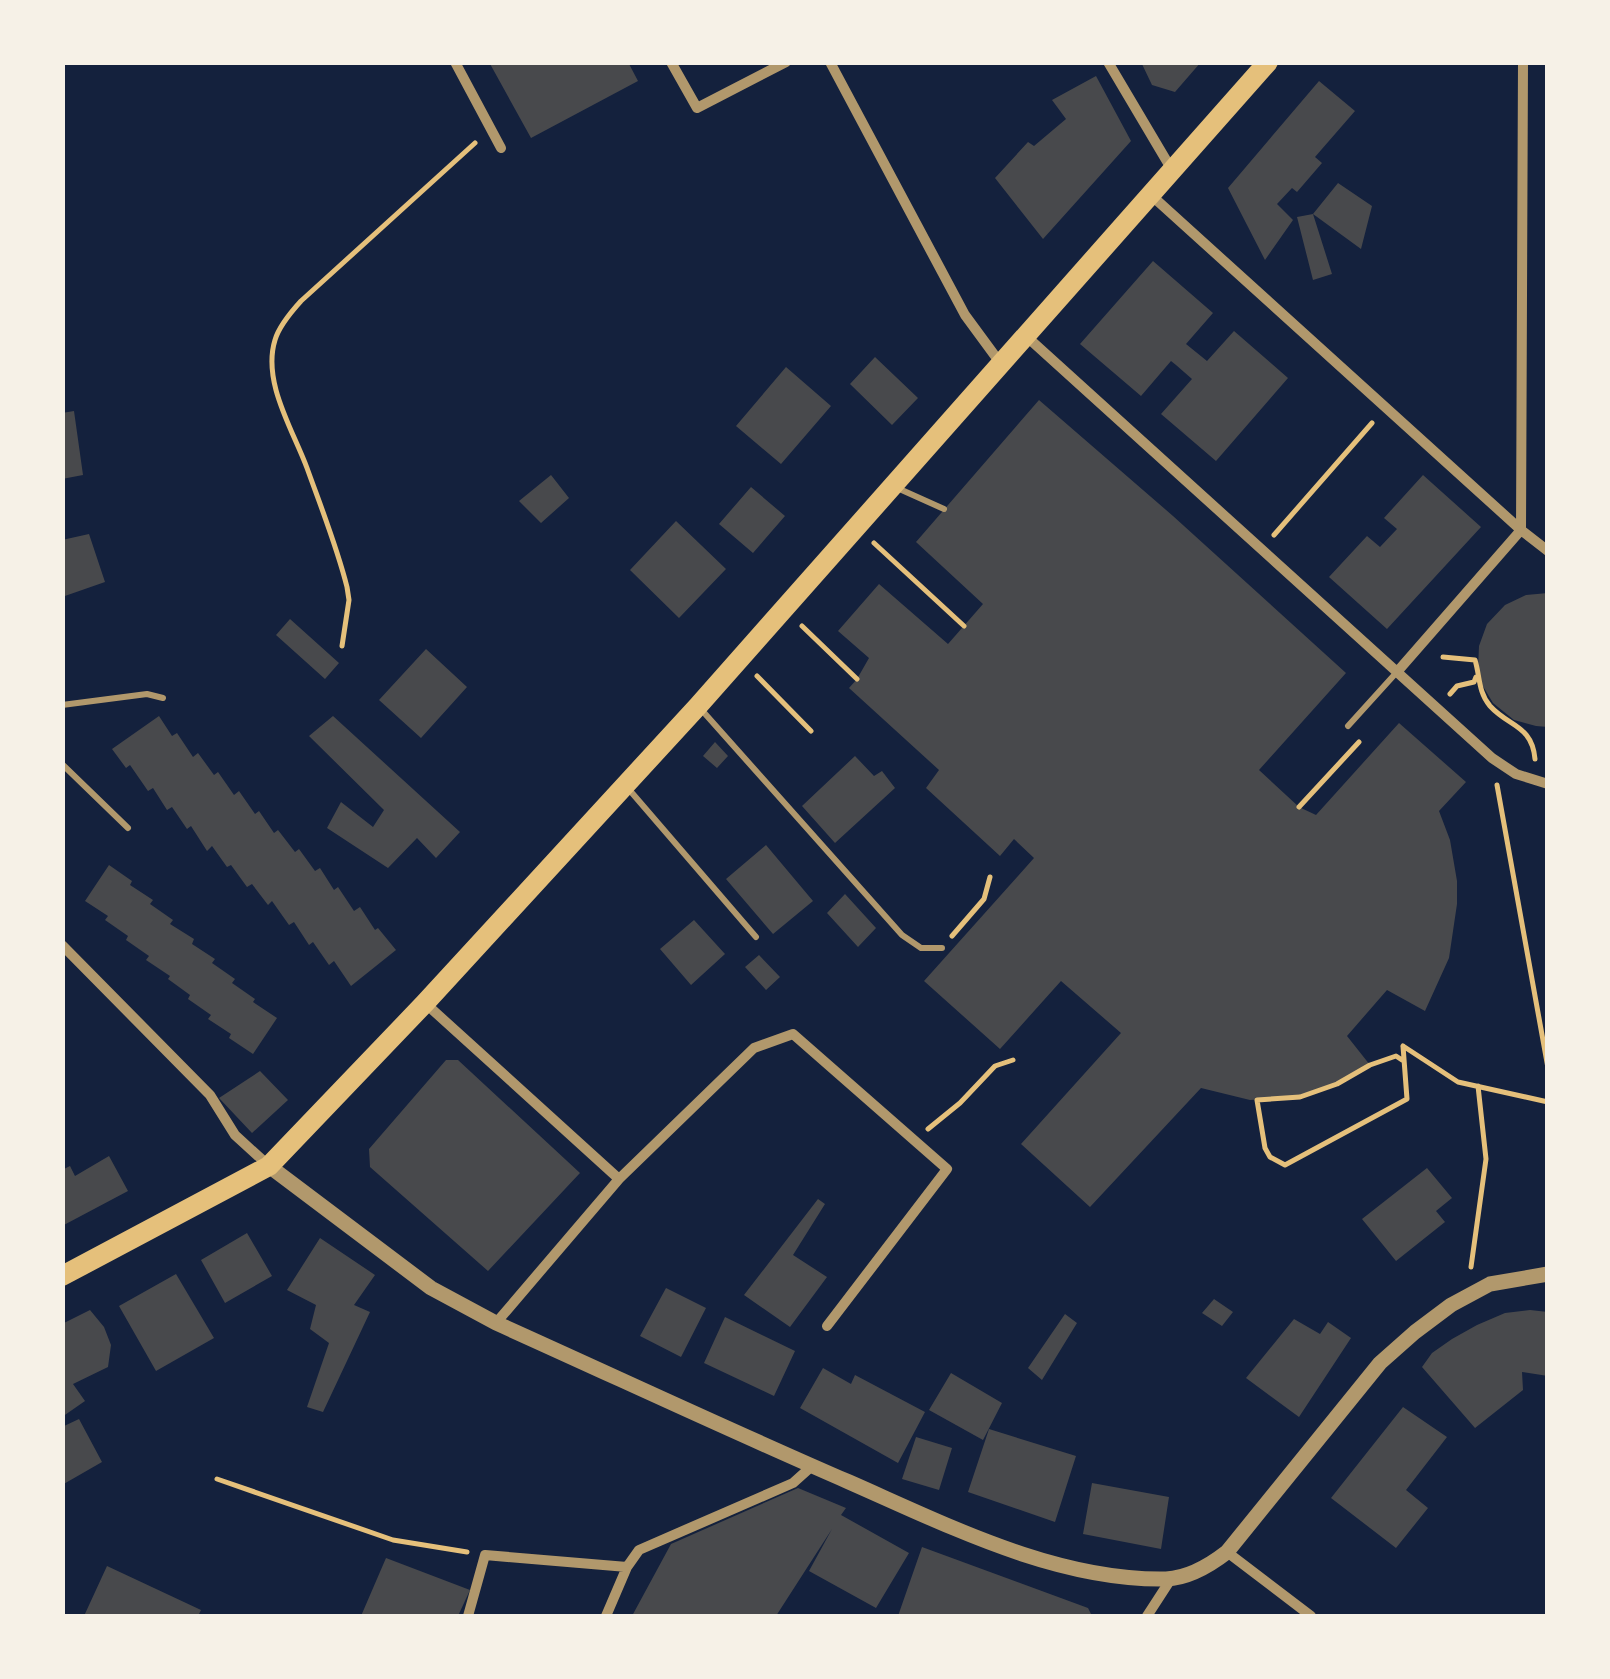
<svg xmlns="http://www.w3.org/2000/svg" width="1610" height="1679" font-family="'Fira Sans',sans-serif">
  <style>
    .building { fill: #48494c }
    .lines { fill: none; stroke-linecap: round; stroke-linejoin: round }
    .path { stroke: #e5c07b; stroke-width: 5 }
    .service { stroke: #b1986c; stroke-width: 6 }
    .minor { stroke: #b1986c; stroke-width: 10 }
    .tertiary { stroke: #b1986c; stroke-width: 15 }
    .primary { stroke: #e5c07b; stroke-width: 20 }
  </style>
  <rect width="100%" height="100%" fill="#14213d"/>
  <path class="building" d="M 489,62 L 628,62 L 638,81 L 531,138 Z
    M 1141,62 L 1201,62 L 1175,92 L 1152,85 Z
    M 1096,76 L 1131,141 L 1043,239 L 995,178 L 1028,142 L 1034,146 L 1066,119 L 1052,100 Z
    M 1319,81 L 1355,111 L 1315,157 L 1322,163 L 1297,192 L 1292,188 L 1277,204 L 1293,220 L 1265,260 L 1228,188 Z
    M 1338,183 L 1372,206 L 1361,249 L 1313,214 Z
    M 1313,214 L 1332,274 L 1313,280 L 1297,217 Z
    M 1153,261 L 1213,313 L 1186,344 L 1207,361 L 1234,331 L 1288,378 L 1216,461 L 1161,414 L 1192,379 L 1176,365 L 1171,361 L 1141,396 L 1080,344 Z
    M 875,357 L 918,398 L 892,425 L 850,384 Z
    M 786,367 L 831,406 L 781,464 L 736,426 Z
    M 1039,400 L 1173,516 L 1346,673 L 1259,770 L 1299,807 L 1316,815 L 1399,723 L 1466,782 L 1439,811 L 1450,840 L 1457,881 L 1457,904 L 1449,958 L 1425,1011 L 1387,990 L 1347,1036 L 1370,1065 L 1337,1084 L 1300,1097 L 1250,1100 L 1201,1088 L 1090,1207 L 1021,1144 L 1121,1033 L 1061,981 L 1000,1049 L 924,981 L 1034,858 L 1014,839 L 1000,856 L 926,788 L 939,770 L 849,688 L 857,679 L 869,658 L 838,631 L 879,584 L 948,644 L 983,604 L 916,542 Z
    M 74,411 L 83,475 L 62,479 L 62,413 Z
    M 551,475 L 569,498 L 541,523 L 519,501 Z
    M 1423,475 L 1481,527 L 1387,629 L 1329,577 L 1367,536 L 1380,547 L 1397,529 L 1384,518 Z
    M 751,487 L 785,516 L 753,553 L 719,524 Z
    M 676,521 L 726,569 L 679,618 L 630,570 Z
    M 89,534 L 105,582 L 62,597 L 62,540 Z
    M 1548,593 L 1548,727 L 1536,726 L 1514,720 L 1493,703 L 1481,683 L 1478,669 L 1479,646 L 1487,624 L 1505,605 L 1526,595 Z
    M 290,619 L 339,663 L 325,679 L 276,635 Z
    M 426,649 L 467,687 L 421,738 L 379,700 Z
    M 159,716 L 172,736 L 177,733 L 193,757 L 198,753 L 214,775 L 218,772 L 234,795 L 239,791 L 255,814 L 259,811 L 274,833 L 278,830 L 295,852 L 299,849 L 315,871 L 320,868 L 334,890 L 338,887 L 354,911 L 360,907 L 375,930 L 378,928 L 396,950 L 351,986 L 334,961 L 329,965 L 313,942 L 309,945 L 294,922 L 289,925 L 272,901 L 268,905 L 252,884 L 247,887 L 231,865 L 227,867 L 212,846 L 207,851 L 191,826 L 187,829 L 172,807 L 167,810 L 153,788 L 148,791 L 130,765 L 126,768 L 112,749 Z
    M 333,716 L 460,832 L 436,858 L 417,838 L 388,868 L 327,828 L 341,802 L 373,827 L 384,810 L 309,736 Z
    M 715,742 L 728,756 L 717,768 L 703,756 Z
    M 855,756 L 874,776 L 882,771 L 895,788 L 835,843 L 802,806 Z
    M 766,845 L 813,901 L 773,934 L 726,879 Z
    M 109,865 L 132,881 L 130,885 L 153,900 L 150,904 L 173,920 L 170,924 L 194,939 L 192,944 L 215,959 L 212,963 L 235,979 L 232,983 L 255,999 L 253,1002 L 277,1018 L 253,1054 L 229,1038 L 231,1034 L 208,1019 L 211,1015 L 188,999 L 190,995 L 168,979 L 170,976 L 146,960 L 149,956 L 126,940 L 128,936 L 105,920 L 108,916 L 85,901 Z
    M 845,894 L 876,928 L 858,947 L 827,913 Z
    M 694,920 L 725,954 L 691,985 L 660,949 Z
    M 759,955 L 780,977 L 766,990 L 745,967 Z
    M 446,1060 L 458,1060 L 580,1173 L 488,1271 L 370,1167 L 369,1149 Z
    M 260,1071 L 288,1100 L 252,1133 L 219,1098 Z
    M 109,1156 L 128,1191 L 62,1226 L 62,1170 L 70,1166 L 75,1176 Z
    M 1427,1168 L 1452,1198 L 1436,1211 L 1445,1222 L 1396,1261 L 1362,1219 Z
    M 818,1199 L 825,1204 L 793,1255 L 827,1277 L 790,1327 L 744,1295 Z
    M 247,1233 L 272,1276 L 225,1303 L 201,1260 Z
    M 320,1238 L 375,1275 L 354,1305 L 370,1312 L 323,1412 L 307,1407 L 329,1343 L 310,1329 L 316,1305 L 287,1290 Z
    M 176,1274 L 214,1338 L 156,1371 L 119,1306 Z
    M 666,1288 L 706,1308 L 681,1357 L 640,1336 Z
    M 1214,1299 L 1233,1312 L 1222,1326 L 1202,1313 Z
    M 90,1310 L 104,1327 L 111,1345 L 108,1367 L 73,1384 L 85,1401 L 62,1417 L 62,1324 Z
    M 1530,1310 L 1548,1312 L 1548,1376 L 1522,1372 L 1523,1390 L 1475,1428 L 1422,1367 L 1432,1353 L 1452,1339 L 1477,1325 L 1505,1313 Z
    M 1065,1314 L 1077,1323 L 1042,1380 L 1028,1368 Z
    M 725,1317 L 795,1351 L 774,1396 L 704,1363 Z
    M 1294,1319 L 1320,1334 L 1328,1322 L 1351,1338 L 1299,1417 L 1246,1378 Z
    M 823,1368 L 851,1384 L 855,1375 L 925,1412 L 898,1463 L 800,1408 Z
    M 951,1373 L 1002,1403 L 983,1440 L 929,1410 Z
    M 1403,1407 L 1447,1437 L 1406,1490 L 1428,1508 L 1396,1548 L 1331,1498 Z
    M 79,1419 L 102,1462 L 62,1485 L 62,1427 Z
    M 989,1429 L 1076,1456 L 1055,1522 L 968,1492 Z
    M 916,1437 L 952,1448 L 939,1490 L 902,1479 Z
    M 1092,1483 L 1169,1497 L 1161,1549 L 1083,1534 Z
    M 798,1488 L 846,1508 L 841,1515 L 909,1553 L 876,1608 L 809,1571 L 832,1529 L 776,1616 L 632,1616 L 671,1544 Z
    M 922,1547 L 1088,1608 L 1092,1616 L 898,1616 Z
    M 386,1558 L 470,1590 L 458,1616 L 361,1616 Z
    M 107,1566 L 201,1610 L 198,1616 L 84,1616 Z"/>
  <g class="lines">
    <path class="path" d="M 1274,535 L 1372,423
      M 874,543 L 964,626
      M 802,626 L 857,679
      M 342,646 L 349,600 L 347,587 C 337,547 321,507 307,468 C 293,430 262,382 275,340 C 279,326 291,312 301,301 L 475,143
      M 1443,657 L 1475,660 C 1480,676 1478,692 1490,706 C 1509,727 1532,725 1535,759
      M 757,676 L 811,731
      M 1450,694 L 1457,686 L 1474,682 L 1476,677
      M 1497,785 L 1548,1068
      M 1299,807 L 1359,742
      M 952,936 L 984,899 L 990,877
      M 1403,1046 L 1458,1082 L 1548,1102
      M 1402,1060 L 1396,1056 L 1370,1065 L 1337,1084 L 1300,1097 L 1257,1100 L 1265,1148 L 1270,1157 L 1285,1165 L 1407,1099 L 1403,1046
      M 928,1129 L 960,1103 L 995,1066 L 1013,1060
      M 1471,1267 L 1486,1159 L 1478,1086
      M 217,1479 L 393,1540 L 467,1552"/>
    <path class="service" d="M 895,487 L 944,509
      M 62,705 L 147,694 L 163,698
      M 699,707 L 902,935 L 921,948 L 942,948
      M 1348,726 L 1396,673
      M 62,764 L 128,828
      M 626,786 L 756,937"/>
    <path class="minor" d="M 455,62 L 501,148
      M 671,62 L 697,108 L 786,62
      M 830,62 L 965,315 L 1001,364
      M 1108,62 L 1172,170
      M 1151,195 L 1521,530 L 1548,551
      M 1026,336 L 1492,758 L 1516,774 L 1548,784
      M 1397,672 L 1521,530 L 1523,62
      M 62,945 L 210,1095 L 235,1135 L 269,1166
      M 425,1003 L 619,1179
      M 496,1323 L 619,1179 L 754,1048 L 793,1034 L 947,1169 L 827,1326
      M 1227,1552 L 1311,1616
      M 468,1616 L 485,1555 L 627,1567
      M 606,1616 L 627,1567 L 639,1550 L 793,1483 L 812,1466
      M 1147,1616 L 1171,1579"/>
    <path class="tertiary" d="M 269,1166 L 431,1288 L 496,1323 C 614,1376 731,1431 849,1482 C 947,1525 1056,1581 1166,1579 C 1189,1578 1209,1566 1227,1552 L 1380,1363 L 1415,1332 L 1451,1305 L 1490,1284 L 1548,1274"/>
    <path class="primary" d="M 62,1276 L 269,1166 L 425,1003 L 698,706 L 1268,62"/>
  </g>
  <rect width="1610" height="1679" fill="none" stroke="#f6f1e7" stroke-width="130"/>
</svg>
